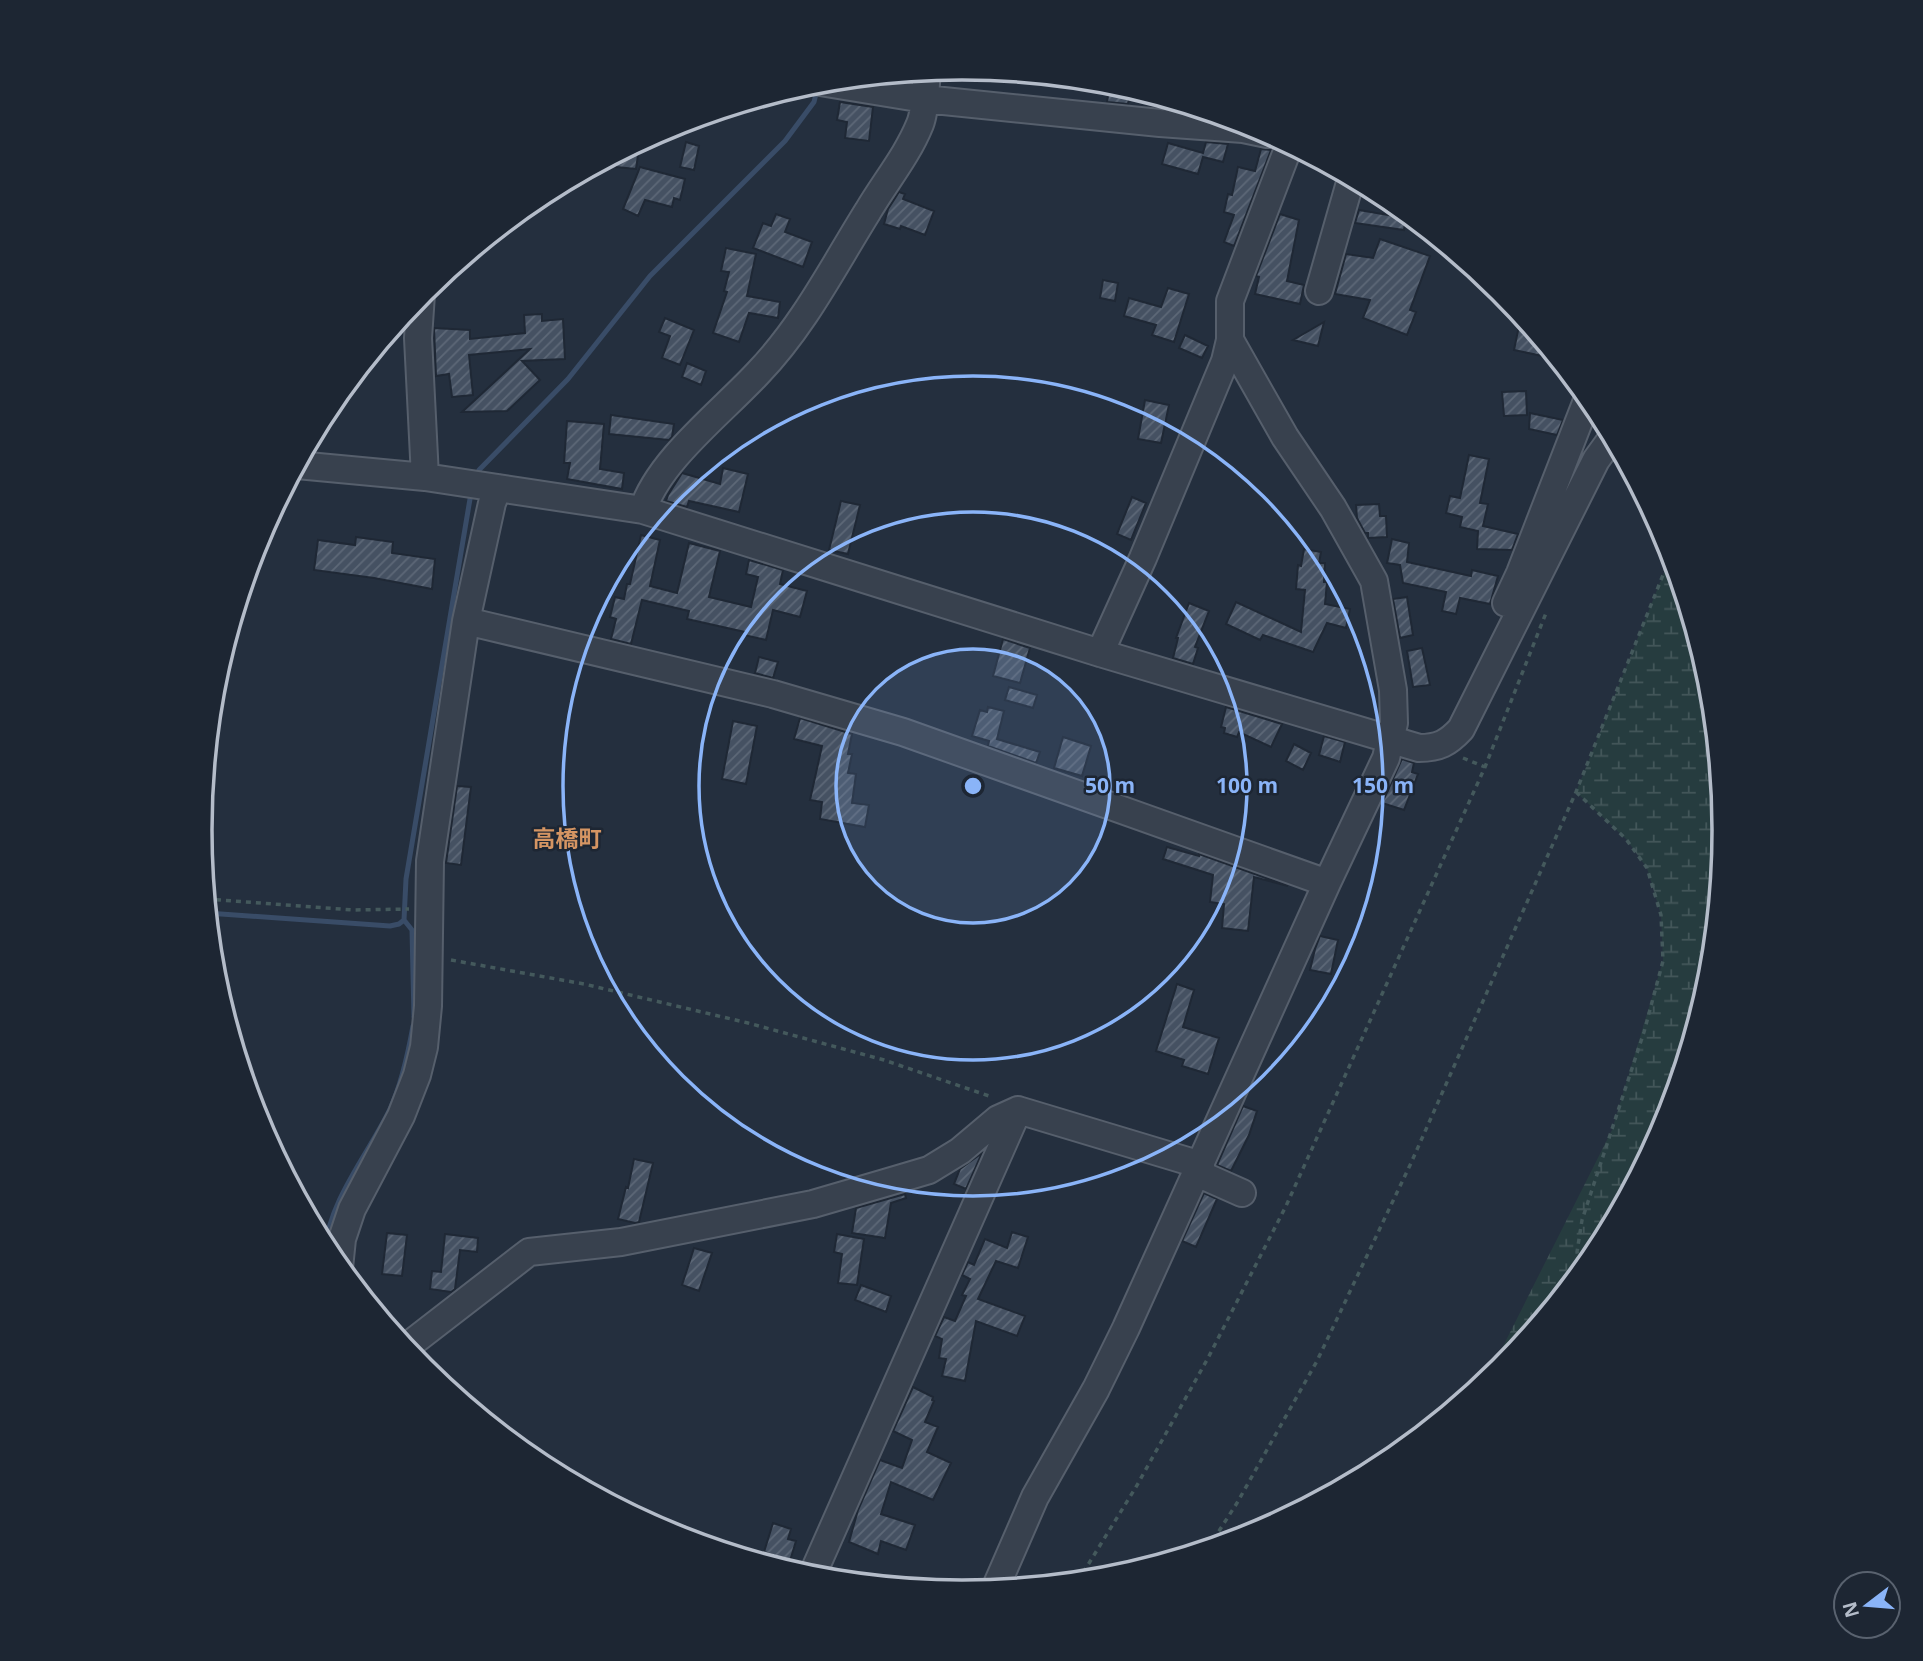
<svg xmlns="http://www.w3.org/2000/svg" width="1923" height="1661" font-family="'Open Sans','Noto Sans JP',sans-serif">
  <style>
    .wetland { fill: url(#wetland-marsh) }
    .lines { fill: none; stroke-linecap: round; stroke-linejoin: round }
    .stream { stroke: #394c67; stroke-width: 5 }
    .building { fill: url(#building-hatch); stroke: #1f2835; stroke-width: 2 }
    .minor-casing { stroke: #565f6c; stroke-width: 30 }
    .path { stroke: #44595c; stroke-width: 3.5; stroke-dasharray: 5 5; stroke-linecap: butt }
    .minor { stroke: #38414e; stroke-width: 26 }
    .ring { fill: none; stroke: #8ab4f8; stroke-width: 3.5 }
    .labels { text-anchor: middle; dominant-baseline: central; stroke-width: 5; stroke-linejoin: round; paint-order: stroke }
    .quarter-label { font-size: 23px; font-weight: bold; fill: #d59563; stroke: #1d2633 }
    .rim { fill: none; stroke: #b4bcc9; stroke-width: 3.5 }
    .centre { fill: #8ab4f8; stroke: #1d2633; stroke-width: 3.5 }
    .ring-label { font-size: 21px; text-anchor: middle; font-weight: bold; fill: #8ab4f8; stroke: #1d2633; stroke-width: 5; stroke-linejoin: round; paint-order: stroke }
  </style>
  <defs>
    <pattern id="wetland-marsh" width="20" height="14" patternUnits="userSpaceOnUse" patternTransform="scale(1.75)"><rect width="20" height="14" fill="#263c3f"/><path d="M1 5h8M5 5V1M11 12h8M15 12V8" fill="none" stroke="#435659"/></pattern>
    <pattern id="building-hatch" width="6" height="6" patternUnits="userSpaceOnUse" patternTransform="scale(1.75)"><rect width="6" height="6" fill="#455162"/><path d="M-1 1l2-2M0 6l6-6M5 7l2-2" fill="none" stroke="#5d6877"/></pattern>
  </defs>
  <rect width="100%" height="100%" fill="#242f3e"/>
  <path class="wetland" d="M 1671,555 L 1709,682 L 1724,831 L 1709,980 L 1666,1123 L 1595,1254 L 1500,1370 L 1485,1382 L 1612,1130 L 1663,961 L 1661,915 L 1647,868 L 1626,839 L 1576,792 Z"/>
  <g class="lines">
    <path class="stream" d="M 477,477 L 479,470 L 568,379 L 650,276 L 785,141 L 814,102 L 817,90
      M 207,913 L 390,926 L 399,924 L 404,920
      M 414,1017 L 412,930 L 404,920 L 406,879 L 471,493
      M 325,1250 C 329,1200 369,1153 390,1109 C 402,1083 408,1054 413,1026"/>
  </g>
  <path class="building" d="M 1110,83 L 1131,89 L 1128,104 L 1107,102 Z
    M 840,102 L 873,107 L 869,141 L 845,138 L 847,122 L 837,120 Z
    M 640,142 L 636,169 L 616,167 L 618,154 Z
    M 686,142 L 699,146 L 694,170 L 680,167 Z
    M 1206,142 L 1228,144 L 1223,162 L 1203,157 L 1198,174 L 1162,164 L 1168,143 L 1203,153 Z
    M 1261,149 L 1271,150 L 1234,246 L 1224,242 L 1234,215 L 1224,212 L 1228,194 L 1232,195 L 1238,167 L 1255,171 Z
    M 640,167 L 685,179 L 680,200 L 674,198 L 672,207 L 645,200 L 638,216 L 623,209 Z
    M 899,192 L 905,194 L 903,199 L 934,211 L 925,235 L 901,226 L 900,229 L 884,224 L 888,209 Z
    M 1359,210 L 1406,218 L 1404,230 L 1355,223 Z
    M 776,214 L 790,219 L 785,232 L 812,242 L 803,267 L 753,248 L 763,223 L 771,226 Z
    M 1280,214 L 1299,220 L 1287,281 L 1304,285 L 1300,304 L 1255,294 L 1259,277 L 1256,276 Z
    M 1380,239 L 1430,256 L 1410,310 L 1416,312 L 1407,335 L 1363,318 L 1370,300 L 1335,294 L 1346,254 L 1373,258 Z
    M 726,248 L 756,254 L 747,296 L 780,302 L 778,318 L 749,313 L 739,342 L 713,333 L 727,292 L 724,291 L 729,272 L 721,271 Z
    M 1103,280 L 1118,283 L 1115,301 L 1100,298 Z
    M 1168,288 L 1189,294 L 1174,342 L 1152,335 L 1156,325 L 1124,316 L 1129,298 L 1161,307 Z
    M 542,314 L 542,321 L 563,319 L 565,359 L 522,361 L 540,380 L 507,411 L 462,412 L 530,349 L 469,355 L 473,395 L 452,397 L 449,374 L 436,376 L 434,328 L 470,330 L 470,339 L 525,333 L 524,315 Z
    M 1521,316 L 1528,325 L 1556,359 L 1514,350 Z
    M 665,318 L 694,330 L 680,365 L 662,358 L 670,336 L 659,332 Z
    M 1324,322 L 1318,346 L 1293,340 Z
    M 1185,335 L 1208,346 L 1202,358 L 1179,348 Z
    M 687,363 L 706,371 L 701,385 L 682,377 Z
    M 1526,391 L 1527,415 L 1504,416 L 1502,392 Z
    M 1145,400 L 1169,405 L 1161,443 L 1138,439 Z
    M 1530,413 L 1563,420 L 1557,435 L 1529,429 Z
    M 611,415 L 674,424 L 672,437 L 669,440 L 609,434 Z
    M 567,421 L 604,424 L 600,469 L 624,473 L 622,489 L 567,479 L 570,463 L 564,463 Z
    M 1469,455 L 1489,459 L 1480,503 L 1488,504 L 1483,526 L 1518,534 L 1512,550 L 1477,549 L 1478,531 L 1460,527 L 1462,517 L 1446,513 L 1450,496 L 1460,498 Z
    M 723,468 L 748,474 L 739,512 L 689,501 L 687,507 L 666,501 L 668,495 L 682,473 L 720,484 Z
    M 1132,497 L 1146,503 L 1131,540 L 1117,534 Z
    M 841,501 L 860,505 L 848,554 L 829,550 Z
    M 1379,504 L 1380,516 L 1386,516 L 1387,537 L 1368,538 L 1368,533 L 1365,533 L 1357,518 L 1356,505 Z
    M 641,535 L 660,540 L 650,586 L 677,593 L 689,543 L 720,551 L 709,597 L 751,607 L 758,577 L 746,574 L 749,560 L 783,570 L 780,584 L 807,591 L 800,617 L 773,610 L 766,640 L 744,635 L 745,632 L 687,619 L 689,611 L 642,600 L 631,644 L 611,639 L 616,619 L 610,617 L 615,597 L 624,599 L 627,584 L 630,584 Z
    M 356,537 L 393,542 L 392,553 L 435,559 L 432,589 L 374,578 L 314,570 L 318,540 L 355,545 Z
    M 1392,539 L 1409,543 L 1407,562 L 1471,576 L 1472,570 L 1498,576 L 1490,604 L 1460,598 L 1456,614 L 1442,611 L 1446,592 L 1403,583 L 1400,565 L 1387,563 Z
    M 1304,549 L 1321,552 L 1319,563 L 1325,563 L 1324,582 L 1327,582 L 1325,604 L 1350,609 L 1346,628 L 1327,623 L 1313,652 L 1263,635 L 1260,640 L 1226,624 L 1236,602 L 1301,632 L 1305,590 L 1296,589 L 1298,565 L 1301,566 Z
    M 1407,597 L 1413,635 L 1400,638 L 1393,599 Z
    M 1189,603 L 1209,611 L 1195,647 L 1198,648 L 1193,664 L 1173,658 L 1178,638 L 1176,638 Z
    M 1003,639 L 1030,648 L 1020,683 L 993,676 Z
    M 1422,648 L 1430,685 L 1413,687 L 1407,651 Z
    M 759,657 L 778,662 L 773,678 L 755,673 Z
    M 1009,687 L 1037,695 L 1033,708 L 1005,700 Z
    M 988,707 L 1004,711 L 997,739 L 1040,752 L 1036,763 L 988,746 L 989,741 L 972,736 L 980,710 L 987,712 Z
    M 1226,707 L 1282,724 L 1271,747 L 1239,732 L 1237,737 L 1224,733 L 1225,728 L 1221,727 Z
    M 800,718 L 852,734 L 848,754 L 852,754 L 848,773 L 856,774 L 852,803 L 869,805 L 865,827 L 820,819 L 822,802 L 810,800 L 822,746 L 794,739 Z
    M 733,721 L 757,726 L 746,784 L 722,779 Z
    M 1324,736 L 1345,742 L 1340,762 L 1319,755 Z
    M 1063,737 L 1091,746 L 1082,776 L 1054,768 Z
    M 1294,744 L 1311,753 L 1303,770 L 1286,761 Z
    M 1402,759 L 1414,763 L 1412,772 L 1418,774 L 1404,810 L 1382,803 Z
    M 457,786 L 471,787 L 461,865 L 446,863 Z
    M 1167,847 L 1199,856 L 1199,854 L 1288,886 L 1254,877 L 1248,931 L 1222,928 L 1224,904 L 1210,902 L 1213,875 L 1163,859 Z
    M 1320,936 L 1338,940 L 1331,974 L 1310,970 L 1315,949 Z
    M 1177,984 L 1194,990 L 1183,1027 L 1219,1038 L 1208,1074 L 1182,1066 L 1184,1060 L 1156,1051 Z
    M 1243,1106 L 1257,1111 L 1249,1135 L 1231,1171 L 1217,1165 Z
    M 982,1153 L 966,1189 L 954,1184 L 960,1169 Z
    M 634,1159 L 653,1163 L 639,1222 L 635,1223 L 618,1219 L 626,1187 L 628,1188 Z
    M 1204,1193 L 1217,1199 L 1196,1247 L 1182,1241 Z
    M 905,1194 L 906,1198 L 891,1203 L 885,1238 L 852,1233 L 856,1208 Z
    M 1012,1232 L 1028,1237 L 1018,1268 L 996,1261 L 978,1299 L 1025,1316 L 1017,1336 L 976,1321 L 965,1381 L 942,1376 L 946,1359 L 939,1358 L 942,1339 L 935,1336 L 944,1317 L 955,1321 L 966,1296 L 962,1295 L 970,1279 L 962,1275 L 968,1262 L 974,1265 L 985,1239 L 1007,1248 Z
    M 387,1233 L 407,1235 L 402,1276 L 382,1274 Z
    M 445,1234 L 478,1238 L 477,1252 L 460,1250 L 455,1289 L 451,1292 L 430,1289 L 432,1271 L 441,1272 Z
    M 837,1234 L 864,1239 L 857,1285 L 838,1283 L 842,1254 L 834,1252 Z
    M 694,1248 L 712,1253 L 699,1291 L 682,1285 Z
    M 861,1285 L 891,1296 L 886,1312 L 855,1300 Z
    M 913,1387 L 933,1397 L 932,1400 L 934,1401 L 925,1422 L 938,1427 L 927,1452 L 951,1463 L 933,1500 L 891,1482 L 881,1514 L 915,1525 L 906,1550 L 881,1541 L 878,1554 L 849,1542 L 858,1510 L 880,1460 L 902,1468 L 912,1440 L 893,1431 Z
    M 773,1523 L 791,1529 L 788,1539 L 796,1541 L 790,1561 L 764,1552 Z"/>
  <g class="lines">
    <defs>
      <path id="minor" d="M 820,82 L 924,99 L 1160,123 L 1243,129 L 1267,134
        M 1319,291 L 1351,179
        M 421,294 L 418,338 L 425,477
        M 297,465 L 425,477 L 643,510 L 1100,653 L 1419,748 C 1439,748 1448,743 1461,729 L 1596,460 L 1612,438
        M 643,510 C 658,461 723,411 758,373 C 804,325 833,267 868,211 C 885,182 907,156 920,124 C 926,109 925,88 927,72
        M 1506,603 L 1520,573 L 1588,398
        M 466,621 L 773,694 L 903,732 L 1327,883
        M 1100,653 L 1143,558 L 1225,361 L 1230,340
        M 1197,1173 L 1242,1193
        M 339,1268 L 342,1239 L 352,1209 L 401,1116 L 417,1075 L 424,1047 L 428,1006 L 430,861 L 466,621 L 492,503 L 498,488
        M 405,1348 L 529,1252 L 621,1242 L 813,1204 L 885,1183 L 929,1170 L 960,1151 L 998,1119 L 1018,1110 L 1201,1165
        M 811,1578 L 1018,1110
        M 995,1589 L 1035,1497 L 1096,1389 L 1126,1328 L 1327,883 L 1386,758 L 1394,723 L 1393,690 L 1374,581 L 1333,508 L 1285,437 L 1230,340 L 1230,301 L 1289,146"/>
    </defs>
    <use href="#minor" class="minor-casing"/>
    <path class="path" d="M 1463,758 L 1485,767
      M 1576,792 L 1626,839 L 1647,868 L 1661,915 L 1663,961 L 1644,1032 L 1582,1220 L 1577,1252 L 1581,1272
      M 206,899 L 353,910 L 409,909
      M 451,960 L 584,984 L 748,1023 L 884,1060 L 992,1097
      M 1208,1548 L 1237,1503 L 1317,1361 L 1411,1163 L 1576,792 L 1671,555
      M 1078,1581 L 1136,1487 L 1208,1358 L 1286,1206 L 1485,767 L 1546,613"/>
    <use href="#minor" class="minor"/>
  </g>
  <circle cx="973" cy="786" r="137" fill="#8ab4f8" fill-opacity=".12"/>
  <g class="ring">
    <circle cx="973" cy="786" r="137"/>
    <circle cx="973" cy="786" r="274"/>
    <circle cx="973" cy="786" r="410"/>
  </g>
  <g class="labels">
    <g class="quarter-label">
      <text x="567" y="838">高橋町</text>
    </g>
  </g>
  <path d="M0 0H1923V1661H0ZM212 830a750 750 0 1 1 1500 0a750 750 0 1 1-1500 0Z" fill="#1d2633" fill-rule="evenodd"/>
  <path class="rim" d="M212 830a750 750 0 1 1 1500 0a750 750 0 1 1-1500 0Z"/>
  <circle cx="973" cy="786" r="10" class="centre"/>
  <g class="ring-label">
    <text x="1110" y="793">50 m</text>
    <text x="1247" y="793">100 m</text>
    <text x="1383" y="793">150 m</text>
  </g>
  <g transform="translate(1867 1605) rotate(254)"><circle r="33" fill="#1d2633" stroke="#59626f" stroke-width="2"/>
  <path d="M0-5L12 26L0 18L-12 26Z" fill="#8ab4f8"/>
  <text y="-10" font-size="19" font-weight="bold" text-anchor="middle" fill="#b4bcc9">N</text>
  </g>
</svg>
